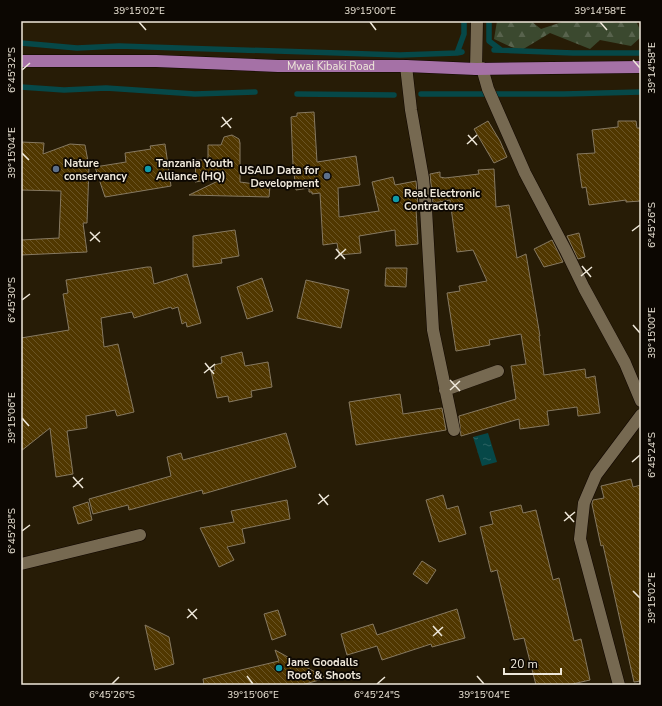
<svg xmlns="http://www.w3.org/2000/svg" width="662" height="706" font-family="'Nunito Sans',sans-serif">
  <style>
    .forest { fill: url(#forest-firs) }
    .water { fill: url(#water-ripples) }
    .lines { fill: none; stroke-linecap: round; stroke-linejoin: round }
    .stream { stroke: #064848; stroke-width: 5.5 }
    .building { fill: url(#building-back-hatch); stroke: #867961 }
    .minor-casing { stroke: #100600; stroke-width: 13 }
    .major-casing { stroke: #100600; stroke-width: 13 }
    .minor { stroke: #766951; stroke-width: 12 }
    .major { stroke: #a571a6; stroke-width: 12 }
    .ticks { fill: none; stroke: #efe8da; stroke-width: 1.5 }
    .service-dot { fill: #5c6f8a; stroke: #0c0702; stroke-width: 1.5 }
    .culture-dot { fill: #0f9aa8; stroke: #0c0702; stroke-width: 1.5 }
    .labels { text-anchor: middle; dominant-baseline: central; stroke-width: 3.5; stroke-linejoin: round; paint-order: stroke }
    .street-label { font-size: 11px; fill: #efe8da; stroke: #0c0702 }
    .poi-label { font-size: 11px; font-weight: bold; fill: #efe8da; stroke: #0c0702; text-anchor: start }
    .neatline { fill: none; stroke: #efe8da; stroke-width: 1.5 }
    .ticks-label { font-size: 10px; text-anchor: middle; fill: #efe8da }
  </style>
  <defs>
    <pattern id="forest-firs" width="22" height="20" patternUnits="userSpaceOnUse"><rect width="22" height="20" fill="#3b492f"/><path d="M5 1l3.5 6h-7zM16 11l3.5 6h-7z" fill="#58634d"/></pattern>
    <pattern id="water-ripples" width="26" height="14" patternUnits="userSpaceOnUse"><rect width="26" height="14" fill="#064848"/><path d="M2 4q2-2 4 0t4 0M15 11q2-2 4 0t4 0" fill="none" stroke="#2b6262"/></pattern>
    <pattern id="building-back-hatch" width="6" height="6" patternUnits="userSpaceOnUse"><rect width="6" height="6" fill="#503700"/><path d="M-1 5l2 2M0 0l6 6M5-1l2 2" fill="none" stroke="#6a5425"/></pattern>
  </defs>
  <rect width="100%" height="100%" fill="#271c06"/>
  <path class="forest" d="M 497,21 L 531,21 L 541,29 L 565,21 L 608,21 L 617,23 L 623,21 L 636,21 L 641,32 L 641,37 L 631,46 L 600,40 L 590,49 L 550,33 L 520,51 L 494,39 Z"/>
  <path class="water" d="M 488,433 L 497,462 L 482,466 L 473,437 Z"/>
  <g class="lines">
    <path class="stream" d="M 489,21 L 489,41 L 501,50
      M 21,43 L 77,48 L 119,46 L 400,55 L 457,53 L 462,52
      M 494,50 L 573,53 L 641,53
      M 457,53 L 464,34 L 464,21
      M 21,87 L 64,90 L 106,88 L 195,94 L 255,92
      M 297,94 L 394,95
      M 421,94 L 564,94 L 641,92"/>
  </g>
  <path class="building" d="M 314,112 L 317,162 L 356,156 L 360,185 L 338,188 L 339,217 L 379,211 L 372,182 L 393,177 L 395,185 L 416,181 L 418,205 L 417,205 L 417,209 L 416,209 L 418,244 L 396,246 L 395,230 L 359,236 L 361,253 L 339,255 L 337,243 L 323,245 L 320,193 L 312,194 L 312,192 L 309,192 L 309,188 L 296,190 L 293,165 L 291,117 L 297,116 L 297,113 Z
    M 488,121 L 500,141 L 507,157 L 494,163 L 474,129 Z
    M 618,121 L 636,121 L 637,128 L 641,128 L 641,201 L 626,202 L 626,200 L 589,205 L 586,187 L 582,188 L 577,154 L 595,153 L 592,130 L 618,127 Z
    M 232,135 L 239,139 L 240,143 L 240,182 L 270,186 L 269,197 L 189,195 L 220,180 L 220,178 L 195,182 L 196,160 L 208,160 L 208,145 L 221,145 L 224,137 Z
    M 21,142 L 44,143 L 43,154 L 70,144 L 85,145 L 89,167 L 87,223 L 83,223 L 87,252 L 21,255 L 21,240 L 59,238 L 61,191 L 21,190 Z
    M 165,144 L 171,186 L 105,197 L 95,167 L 126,162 L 125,153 L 151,149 L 150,146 Z
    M 494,169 L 496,207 L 509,205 L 517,258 L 526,254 L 540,336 L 539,336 L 544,375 L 585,369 L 586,378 L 595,376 L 600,413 L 578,416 L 577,407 L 547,411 L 549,425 L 520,429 L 519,419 L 461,436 L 459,416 L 516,399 L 511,366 L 526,364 L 521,334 L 489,340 L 490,345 L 456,351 L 447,293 L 460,291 L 459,286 L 487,281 L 473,250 L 457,252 L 450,200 L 433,203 L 430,174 L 440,172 L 440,177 L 445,178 L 479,174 L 478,170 Z
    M 235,230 L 239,256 L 221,259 L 222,263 L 193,267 L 193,236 Z
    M 579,233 L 585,257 L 578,259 L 567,236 Z
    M 552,240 L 563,262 L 544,267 L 534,249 Z
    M 147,267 L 151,267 L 154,284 L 187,274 L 201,323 L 187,327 L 186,322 L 182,324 L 178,307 L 172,309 L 171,307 L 134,318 L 132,312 L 101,318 L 104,347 L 118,344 L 134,412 L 117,416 L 115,410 L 86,416 L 87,428 L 67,431 L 73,474 L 56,477 L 50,428 L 21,451 L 21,338 L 69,330 L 63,294 L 68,293 L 66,280 Z
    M 386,268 L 407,268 L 406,287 L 385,286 Z
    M 262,278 L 273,311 L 247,319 L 237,287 Z
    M 306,280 L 349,290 L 341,328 L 297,318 Z
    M 242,352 L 245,366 L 268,362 L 272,387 L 251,391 L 252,397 L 229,402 L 228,396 L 217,398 L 211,371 L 215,370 L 214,365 L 222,363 L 221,357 Z
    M 400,394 L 403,414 L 442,408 L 446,430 L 356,445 L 349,402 Z
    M 286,433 L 296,467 L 203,494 L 202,490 L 129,510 L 128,505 L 93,514 L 89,499 L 171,476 L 167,457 L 181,453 L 183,460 Z
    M 631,479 L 633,487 L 641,485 L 641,681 L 634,682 L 603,545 L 601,546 L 592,504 L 593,500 L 604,498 L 601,486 Z
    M 443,495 L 447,509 L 458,506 L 466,534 L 439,542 L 426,500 Z
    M 287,500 L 290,519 L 242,529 L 245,543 L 227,547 L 234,560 L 219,567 L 200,528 L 234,522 L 231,511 Z
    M 88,502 L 92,520 L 78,524 L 73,507 Z
    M 521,505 L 523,513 L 536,510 L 553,580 L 559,578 L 574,641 L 581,639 L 590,680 L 568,685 L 536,685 L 524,638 L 514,640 L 497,570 L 491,572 L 480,527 L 493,524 L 490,512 Z
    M 422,561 L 436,570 L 427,584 L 413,574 Z
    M 457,609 L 465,638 L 432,647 L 431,644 L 382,660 L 377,646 L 347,655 L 341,634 L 373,624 L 377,635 Z
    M 278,610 L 286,635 L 272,640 L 264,614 Z
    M 145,625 L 169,637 L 174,664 L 155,670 Z
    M 275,650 L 326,678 L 302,685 L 204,685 L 203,679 L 279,661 Z"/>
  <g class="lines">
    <defs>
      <path id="minor" d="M 406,66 L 411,110 L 423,178 L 426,209 L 433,330 L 454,430
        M 482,68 L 488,89 L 525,173 L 566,251 L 584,288 L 625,363 L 641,401
        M 476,69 L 477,21
        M 445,390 L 498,371
        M 21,564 L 140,535
        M 619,685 L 580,539 L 584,503 L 596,475 L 641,415"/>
      <g id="major">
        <path id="s1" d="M 21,61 L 156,61 L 278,66 L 406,66 L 476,69 L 641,67"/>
      </g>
    </defs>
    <use href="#minor" class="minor-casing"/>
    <use href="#major" class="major-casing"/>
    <use href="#minor" class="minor"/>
    <use href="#major" class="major"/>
  </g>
  <path class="ticks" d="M 139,22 L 146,30M 370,22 L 376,30M 600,22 L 607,30M 633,60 L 640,68M 22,70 L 30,63M 222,117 L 231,128M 221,127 L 232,118M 468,135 L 477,145M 467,144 L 477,135M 22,153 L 29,160M 632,231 L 640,225M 90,232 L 100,242M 90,241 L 100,232M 336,249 L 345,259M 335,259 L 346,249M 582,266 L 591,277M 581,276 L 592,267M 22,300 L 30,294M 633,325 L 640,333M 205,363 L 214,374M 204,373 L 215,364M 450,380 L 460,391M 450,390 L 460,381M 22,418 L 29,426M 632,462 L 640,455M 73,477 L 83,488M 73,487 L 83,478M 319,494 L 328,505M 318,504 L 329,495M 565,512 L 574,522M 564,521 L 575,512M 22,531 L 30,525M 633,591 L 640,598M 188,609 L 197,619M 187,618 L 197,609M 433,626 L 442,636M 433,636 L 443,627M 247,676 L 253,684M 477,676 L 484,684M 112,684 L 119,677M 377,684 L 385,677"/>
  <g class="service-dot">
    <circle cx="56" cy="169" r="4"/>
    <circle cx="327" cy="176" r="4"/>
  </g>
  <g class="culture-dot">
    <circle cx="148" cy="169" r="4"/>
    <circle cx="396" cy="199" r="4"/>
    <circle cx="279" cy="668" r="4"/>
  </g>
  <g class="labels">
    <g class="street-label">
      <text stroke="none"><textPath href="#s1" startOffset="310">Mwai Kibaki Road</textPath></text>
    </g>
    <g class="poi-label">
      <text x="64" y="163">Nature<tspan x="64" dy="13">conservancy</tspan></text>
      <text x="156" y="163">Tanzania Youth<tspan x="156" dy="13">Alliance (HQ)</tspan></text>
      <text x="319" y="170" text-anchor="end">USAID Data for<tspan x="319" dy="13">Development</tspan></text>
      <text x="404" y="193">Real Electronic<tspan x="404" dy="13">Contractors</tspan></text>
      <text x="287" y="662">Jane Goodalls<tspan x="287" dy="13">Root &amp; Shoots</tspan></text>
    </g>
  </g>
  <rect width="662" height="706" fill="none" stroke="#0c0702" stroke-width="44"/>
  <path d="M504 668v6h57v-6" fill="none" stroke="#efe8da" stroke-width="2"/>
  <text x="510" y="668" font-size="12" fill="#efe8da" stroke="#0c0702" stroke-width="3" paint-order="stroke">20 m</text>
  <rect x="22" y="22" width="618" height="662" class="neatline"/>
  <g class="ticks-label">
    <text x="139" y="14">39°15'02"E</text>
    <text x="370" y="14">39°15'00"E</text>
    <text x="600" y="14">39°14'58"E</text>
    <text transform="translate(651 68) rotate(-90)" y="4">39°14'58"E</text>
    <text transform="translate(11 70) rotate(-90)" y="4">6°45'32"S</text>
    <text transform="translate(11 153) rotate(-90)" y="4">39°15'04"E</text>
    <text transform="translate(651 225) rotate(-90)" y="4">6°45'26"S</text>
    <text transform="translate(11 300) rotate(-90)" y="4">6°45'30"S</text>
    <text transform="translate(651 333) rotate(-90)" y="4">39°15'00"E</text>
    <text transform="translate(11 418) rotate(-90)" y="4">39°15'06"E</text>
    <text transform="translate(651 455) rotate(-90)" y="4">6°45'24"S</text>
    <text transform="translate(11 531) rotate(-90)" y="4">6°45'28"S</text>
    <text transform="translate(651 598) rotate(-90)" y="4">39°15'02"E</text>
    <text x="112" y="698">6°45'26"S</text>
    <text x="253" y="698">39°15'06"E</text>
    <text x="377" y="698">6°45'24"S</text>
    <text x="484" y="698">39°15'04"E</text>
  </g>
</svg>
